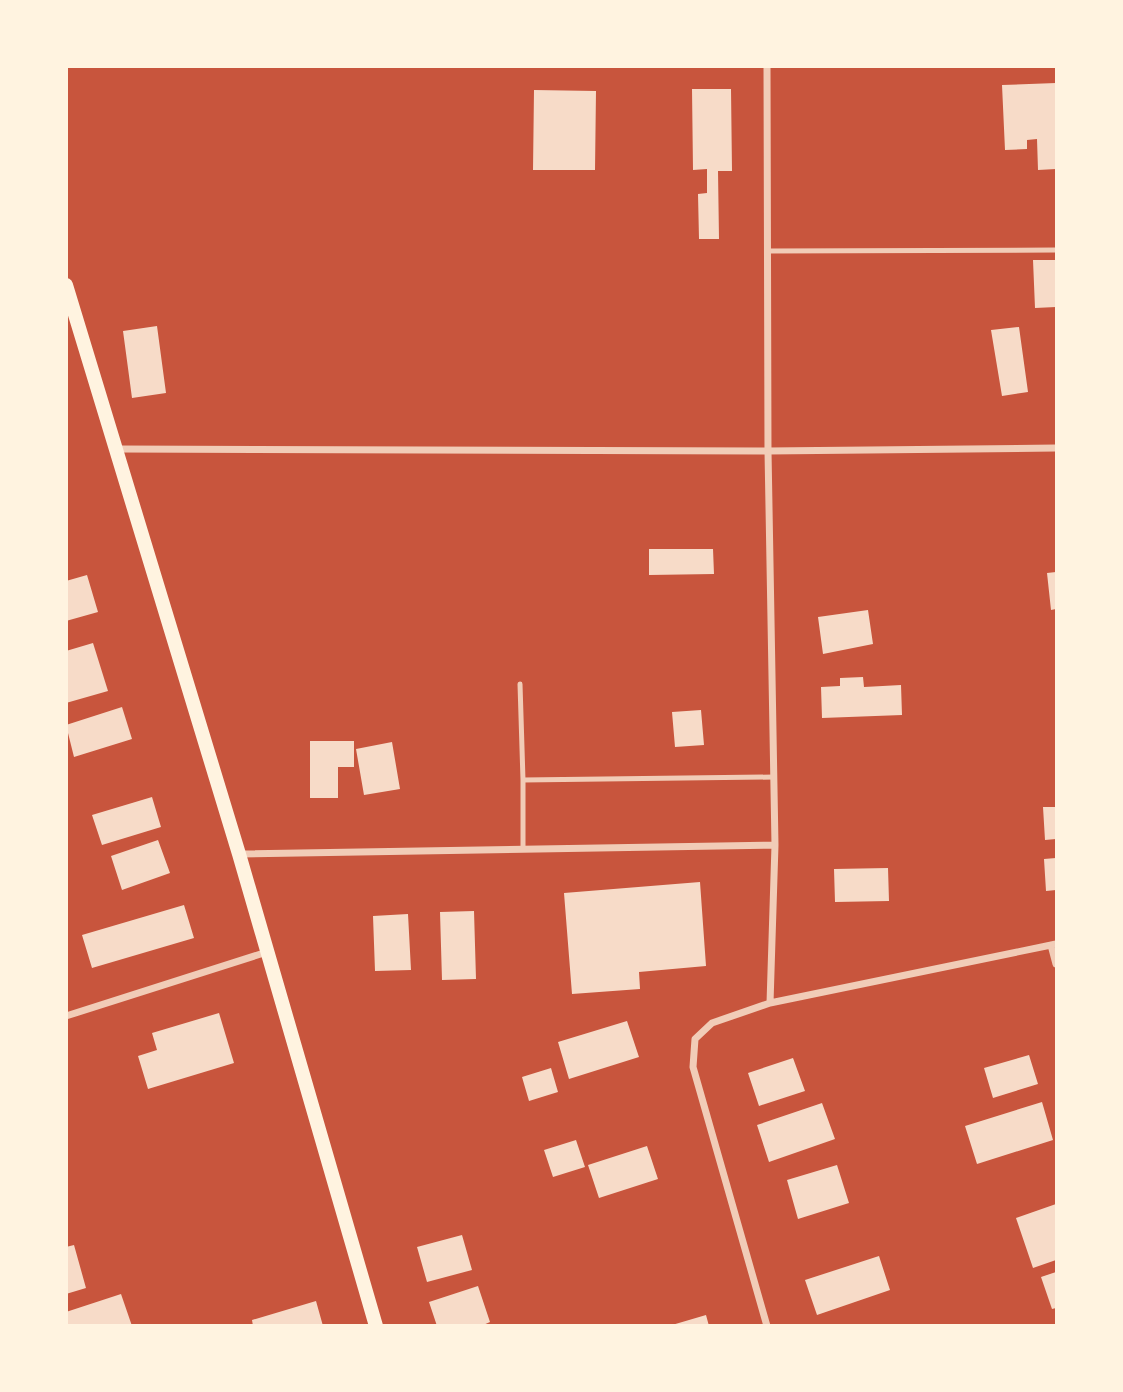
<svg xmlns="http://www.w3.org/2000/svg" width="1123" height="1392" font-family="'Zilla Slab',serif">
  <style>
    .building { fill: #f7dbc8 }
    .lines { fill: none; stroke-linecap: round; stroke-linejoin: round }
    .service { stroke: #f1ccb7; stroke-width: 5 }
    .minor { stroke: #f1ccb7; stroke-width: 7 }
    .secondary { stroke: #fff3e0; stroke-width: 14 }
  </style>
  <rect width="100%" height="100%" fill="#c8553d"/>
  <path class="building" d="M 1056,83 L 1056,169 L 1038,170 L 1037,139 L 1027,140 L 1027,149 L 1005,150 L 1002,85 Z
    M 692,89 L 731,89 L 732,171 L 718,171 L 719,239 L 699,239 L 698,194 L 707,193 L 707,169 L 693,170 Z
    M 534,90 L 596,91 L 595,170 L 533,170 Z
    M 1033,260 L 1056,260 L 1056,307 L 1035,308 Z
    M 157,326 L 166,393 L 132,398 L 123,331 Z
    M 1019,327 L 1028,392 L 1002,396 L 991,330 Z
    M 649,549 L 713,549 L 714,574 L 649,575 Z
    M 1056,572 L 1056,609 L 1051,610 L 1047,573 Z
    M 87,575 L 98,612 L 66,621 L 66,581 Z
    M 868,610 L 873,644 L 823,654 L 818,617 Z
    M 93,643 L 108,691 L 66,703 L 66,651 Z
    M 863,677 L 864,687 L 901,685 L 902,715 L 822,718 L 821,687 L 840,686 L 840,678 Z
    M 122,707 L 132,739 L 74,757 L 66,725 Z
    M 701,710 L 704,745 L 675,747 L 672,712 Z
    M 310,741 L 354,741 L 354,767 L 338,767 L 338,798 L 310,798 Z
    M 392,742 L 400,789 L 364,795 L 356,749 Z
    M 152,797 L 161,827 L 102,845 L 92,815 Z
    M 1043,807 L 1056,807 L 1056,839 L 1045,840 Z
    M 158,840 L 170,873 L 122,890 L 111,856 Z
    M 1056,858 L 1056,890 L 1046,891 L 1044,859 Z
    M 888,868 L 889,901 L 835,902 L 834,869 Z
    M 700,882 L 706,966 L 639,972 L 640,989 L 572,994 L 564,893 Z
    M 184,905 L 194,938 L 92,968 L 82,935 Z
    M 474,911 L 476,979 L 442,980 L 440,912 Z
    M 408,914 L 411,970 L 375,971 L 373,916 Z
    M 219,1013 L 234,1063 L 148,1089 L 138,1056 L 157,1050 L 152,1033 Z
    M 627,1021 L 639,1057 L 569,1079 L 558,1042 Z
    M 1029,1055 L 1038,1084 L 993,1098 L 984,1068 Z
    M 793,1058 L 805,1091 L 759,1106 L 748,1073 Z
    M 551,1068 L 558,1092 L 529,1101 L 522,1077 Z
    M 1042,1102 L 1053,1140 L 977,1164 L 965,1126 Z
    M 822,1103 L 835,1139 L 769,1162 L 757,1125 Z
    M 576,1140 L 585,1167 L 553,1177 L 544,1150 Z
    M 647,1146 L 658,1179 L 599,1198 L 588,1165 Z
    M 837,1165 L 849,1203 L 798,1219 L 787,1180 Z
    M 1056,1204 L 1056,1260 L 1033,1268 L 1016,1218 Z
    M 462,1235 L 472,1270 L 427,1282 L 417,1247 Z
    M 74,1245 L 86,1288 L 66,1294 L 66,1247 Z
    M 879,1256 L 890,1290 L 817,1315 L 805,1280 Z
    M 1056,1272 L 1056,1308 L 1052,1309 L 1041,1277 Z
    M 478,1286 L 490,1322 L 481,1326 L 437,1326 L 429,1302 Z
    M 121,1294 L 132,1326 L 66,1326 L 66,1312 Z
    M 316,1301 L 323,1326 L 253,1326 L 252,1320 Z
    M 706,1315 L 709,1326 L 673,1326 L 672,1325 Z"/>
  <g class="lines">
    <path class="service" d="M 768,251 L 1056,250
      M 520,684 L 523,780
      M 523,849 L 523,780 L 774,777"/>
    <path class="minor" d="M 767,66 L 768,451 L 775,845 L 770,1003
      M 119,449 L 768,451 L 1056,448
      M 239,854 L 775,845
      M 1051,945 L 1056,964
      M 66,1016 L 267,952
      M 767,1326 L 693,1067 L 695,1039 L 712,1023 L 770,1003 L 1056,944"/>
    <path class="secondary" d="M 66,285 L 239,854 L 376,1326"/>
  </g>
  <rect width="1123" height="1392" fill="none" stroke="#fff3e0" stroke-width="136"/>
</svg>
